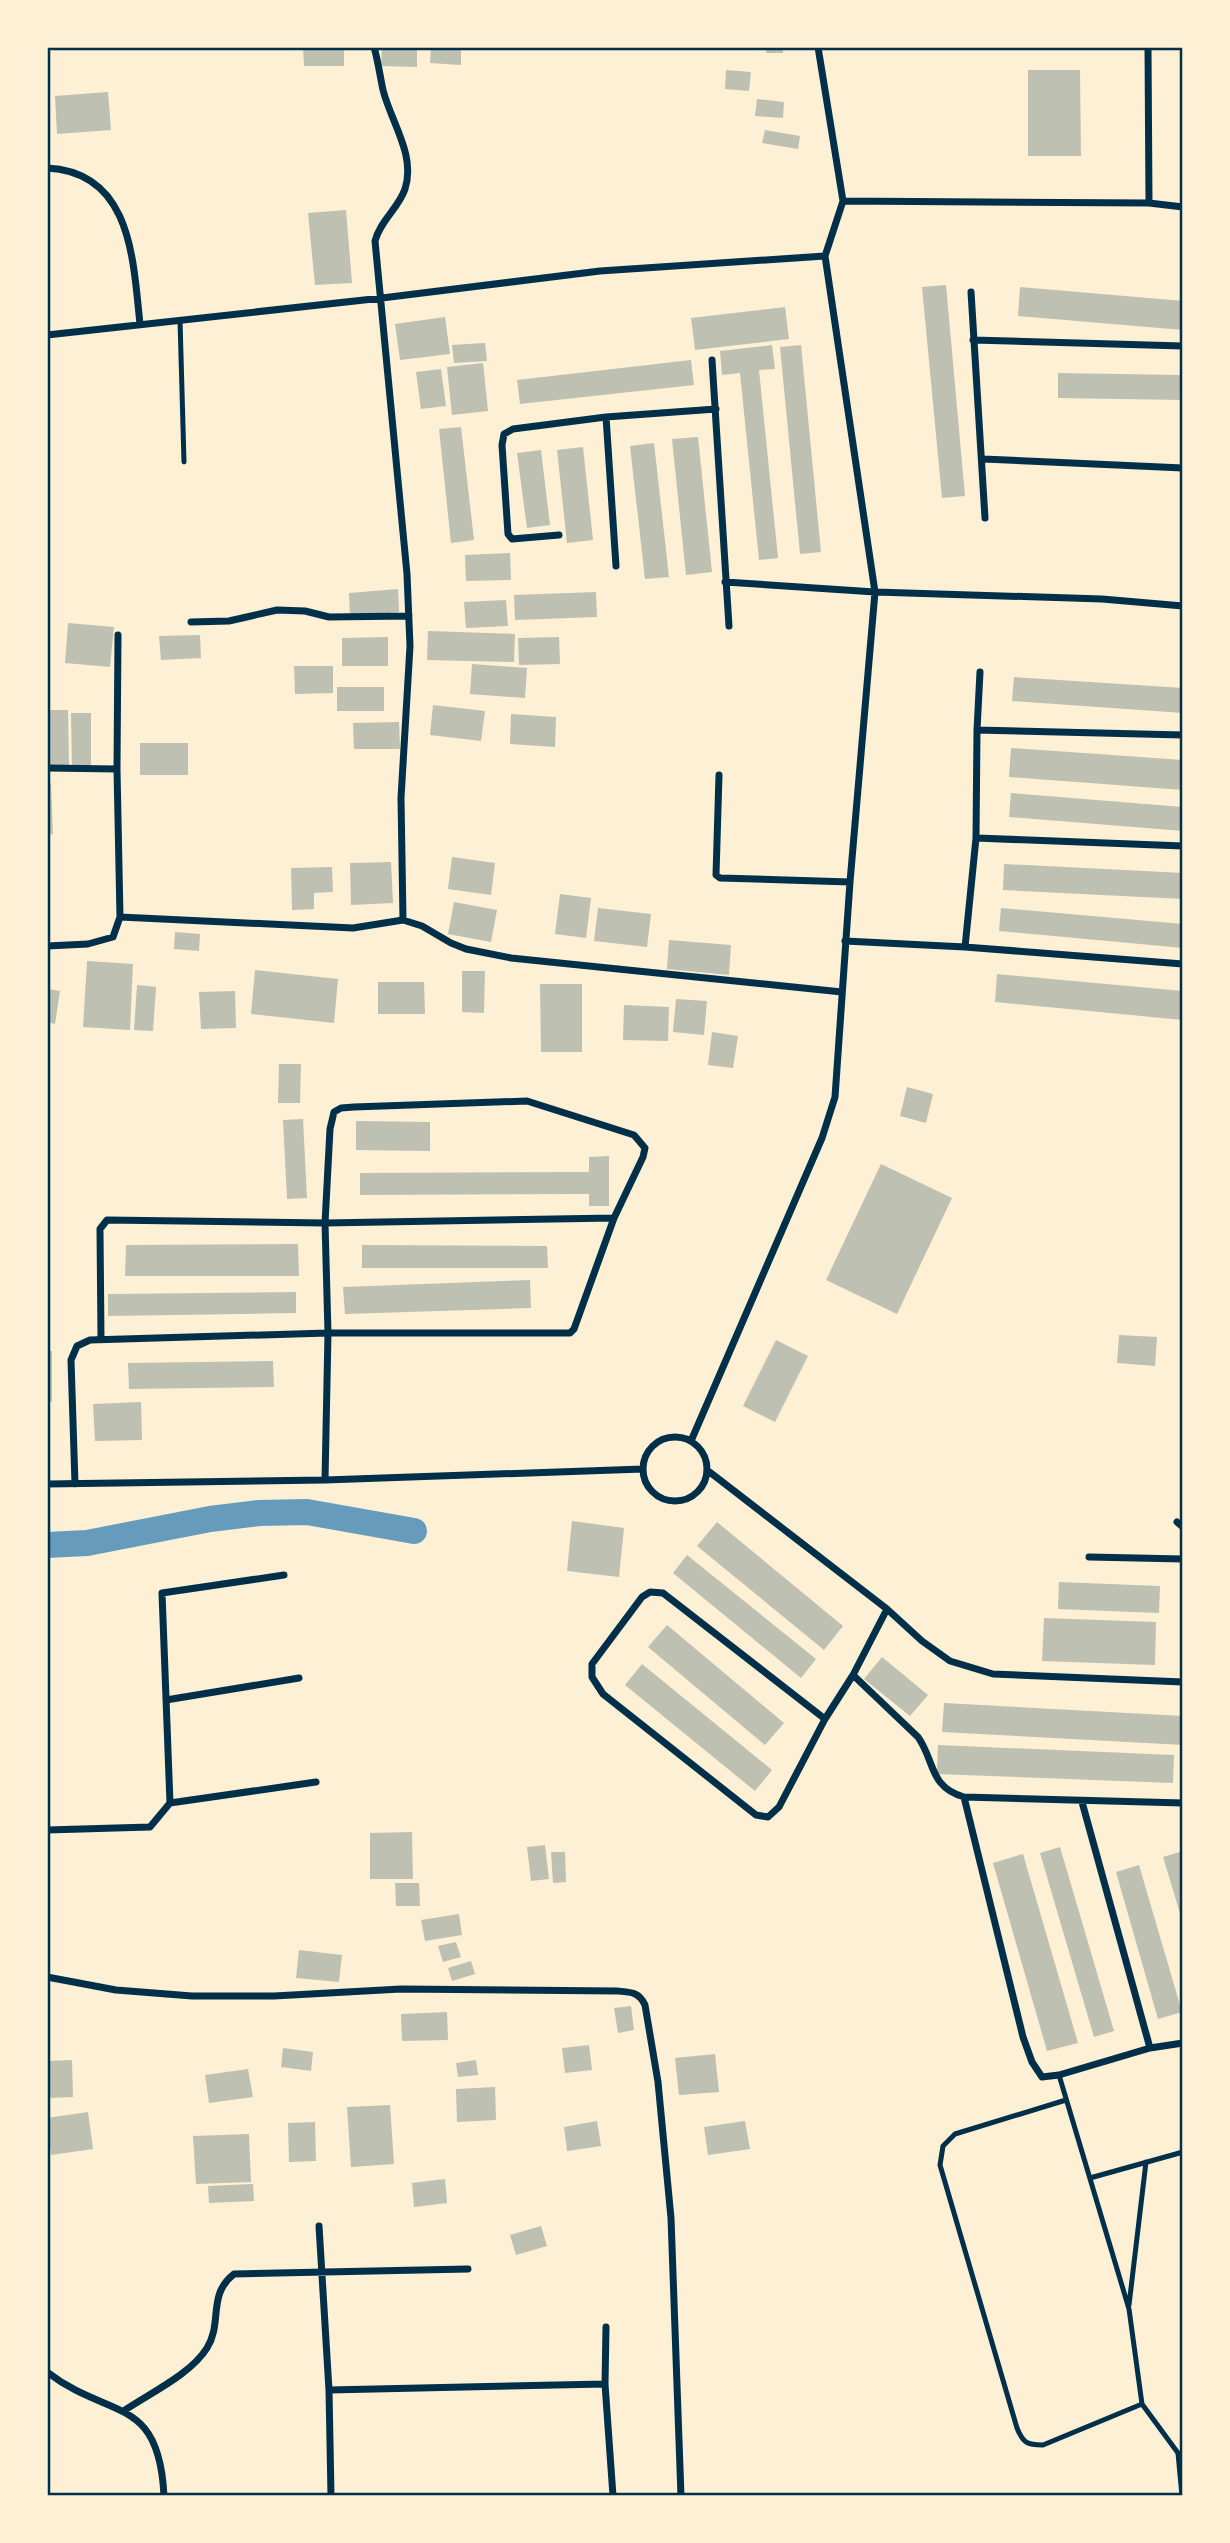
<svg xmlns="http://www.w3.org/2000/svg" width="1230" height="2543" font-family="'Sofia Sans Condensed',sans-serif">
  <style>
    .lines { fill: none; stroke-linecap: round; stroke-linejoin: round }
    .canal { stroke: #669bbc; stroke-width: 26 }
    .building { fill: #bec0b2 }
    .service { stroke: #003049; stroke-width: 5 }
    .minor { stroke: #003049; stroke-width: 7 }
    .neatline { fill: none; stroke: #003049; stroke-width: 2.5 }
  </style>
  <rect width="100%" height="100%" fill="#fdf0d5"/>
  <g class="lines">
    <path class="canal" d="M 47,1545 L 87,1543 L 210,1519 L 259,1513 L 307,1512 L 414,1531"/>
  </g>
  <path class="building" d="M 303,47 L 344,47 L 344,66 L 304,66 Z
    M 382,47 L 417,47 L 417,67 L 381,66 Z
    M 431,47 L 461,47 L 461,65 L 430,63 Z
    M 766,47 L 783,47 L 783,53 L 766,53 Z
    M 726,70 L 751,72 L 749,91 L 725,89 Z
    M 1028,70 L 1080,70 L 1081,156 L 1028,156 Z
    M 108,92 L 111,130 L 57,134 L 55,96 Z
    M 757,99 L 784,102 L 783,118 L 755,116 Z
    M 765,130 L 800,136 L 798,149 L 762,143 Z
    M 346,210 L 352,283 L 315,285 L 308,213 Z
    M 946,285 L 965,496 L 942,498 L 922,287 Z
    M 1020,287 L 1183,301 L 1183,330 L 1018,316 Z
    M 785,307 L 789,339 L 695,350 L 691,318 Z
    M 445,317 L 450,354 L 400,360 L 395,324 Z
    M 485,343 L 487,361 L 454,363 L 452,345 Z
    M 772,345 L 775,369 L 759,370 L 778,558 L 759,560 L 740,373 L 722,375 L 720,351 Z
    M 801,345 L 821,552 L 800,554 L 780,347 Z
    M 691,360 L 694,385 L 520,404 L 517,380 Z
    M 483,363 L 488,411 L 452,415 L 447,367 Z
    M 441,369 L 446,406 L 421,409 L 416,372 Z
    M 1058,373 L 1183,375 L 1183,400 L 1058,398 Z
    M 461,427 L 474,540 L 451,543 L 439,429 Z
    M 698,437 L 712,572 L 686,575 L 672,439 Z
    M 654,443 L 669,577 L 645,579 L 630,446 Z
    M 583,447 L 593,540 L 567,543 L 557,450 Z
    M 541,450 L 550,525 L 527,528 L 517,453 Z
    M 510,553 L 511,580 L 466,581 L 465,555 Z
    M 398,589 L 399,612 L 350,616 L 349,593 Z
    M 596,592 L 597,617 L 515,620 L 514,595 Z
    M 506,600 L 508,626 L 466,628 L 464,602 Z
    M 68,623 L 114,627 L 110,667 L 65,663 Z
    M 428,631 L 515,634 L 514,662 L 427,660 Z
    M 200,635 L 201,658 L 161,660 L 159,636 Z
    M 388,637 L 388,666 L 342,666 L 342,638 Z
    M 559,637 L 560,664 L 519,665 L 518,638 Z
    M 472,664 L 527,668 L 525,698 L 470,694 Z
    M 294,666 L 333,666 L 333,693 L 295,694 Z
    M 1014,677 L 1183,688 L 1183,713 L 1012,701 Z
    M 337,687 L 384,687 L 384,711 L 337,711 Z
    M 433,705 L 485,711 L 481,741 L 430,735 Z
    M 47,710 L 68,710 L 69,766 L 47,767 Z
    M 71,713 L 91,713 L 91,766 L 72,767 Z
    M 511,714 L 556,717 L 555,747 L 510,744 Z
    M 399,722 L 400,749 L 354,749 L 353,723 Z
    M 140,743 L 188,743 L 188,775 L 140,775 Z
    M 1011,748 L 1183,760 L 1183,790 L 1009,777 Z
    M 47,783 L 51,783 L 53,834 L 47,835 Z
    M 1011,793 L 1183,807 L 1183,831 L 1009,817 Z
    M 452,857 L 495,863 L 491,895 L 448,889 Z
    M 391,862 L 393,903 L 351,905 L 350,863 Z
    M 1004,864 L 1183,873 L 1183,899 L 1003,890 Z
    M 332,867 L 333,892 L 314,893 L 314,909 L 292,910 L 291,868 Z
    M 560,894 L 591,898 L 586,938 L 555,934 Z
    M 454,902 L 497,910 L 491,942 L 448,934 Z
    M 598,908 L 651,914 L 647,947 L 594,941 Z
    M 1001,908 L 1183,924 L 1183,948 L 999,931 Z
    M 175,932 L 200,934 L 199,951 L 174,949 Z
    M 669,940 L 731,945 L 729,975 L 667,969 Z
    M 87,961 L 133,964 L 130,1030 L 83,1027 Z
    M 255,970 L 338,979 L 334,1023 L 251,1014 Z
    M 462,971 L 485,971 L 484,1013 L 462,1012 Z
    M 997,974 L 1183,991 L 1183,1020 L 995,1002 Z
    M 378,982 L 424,982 L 425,1014 L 378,1014 Z
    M 540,984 L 582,984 L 582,1052 L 541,1052 Z
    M 137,985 L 156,987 L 153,1031 L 134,1030 Z
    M 47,989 L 60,991 L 55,1024 L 47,1022 Z
    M 235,991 L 236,1028 L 201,1029 L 199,992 Z
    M 676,999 L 707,1001 L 704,1035 L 673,1032 Z
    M 624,1005 L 669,1007 L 668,1041 L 623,1040 Z
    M 712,1032 L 738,1036 L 733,1068 L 708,1065 Z
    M 279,1064 L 301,1064 L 300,1103 L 278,1103 Z
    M 907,1087 L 933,1094 L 926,1123 L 900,1116 Z
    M 303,1119 L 307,1198 L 287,1199 L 283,1120 Z
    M 356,1121 L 430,1122 L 430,1151 L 356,1150 Z
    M 609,1156 L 609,1206 L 589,1206 L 589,1194 L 360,1195 L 360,1173 L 589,1172 L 589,1157 Z
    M 881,1164 L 952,1198 L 897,1314 L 826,1280 Z
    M 298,1244 L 299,1276 L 125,1276 L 126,1245 Z
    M 362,1245 L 547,1246 L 548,1268 L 362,1268 Z
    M 530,1280 L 531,1308 L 345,1314 L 343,1287 Z
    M 296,1292 L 296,1313 L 108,1316 L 108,1294 Z
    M 1119,1335 L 1157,1337 L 1155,1366 L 1117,1363 Z
    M 776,1340 L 808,1356 L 775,1422 L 743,1406 Z
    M 47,1350 L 52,1351 L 52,1402 L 47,1402 Z
    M 273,1361 L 274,1387 L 129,1389 L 128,1363 Z
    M 141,1402 L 142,1440 L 95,1441 L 93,1404 Z
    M 572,1521 L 624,1528 L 619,1577 L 567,1571 Z
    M 717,1522 L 843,1626 L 824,1650 L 697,1546 Z
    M 687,1555 L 816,1659 L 801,1678 L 673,1573 Z
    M 1059,1582 L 1160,1586 L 1159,1613 L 1058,1609 Z
    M 1044,1618 L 1156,1622 L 1155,1665 L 1042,1661 Z
    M 667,1625 L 784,1723 L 765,1745 L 648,1647 Z
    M 882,1657 L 928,1695 L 910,1716 L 864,1679 Z
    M 642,1664 L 772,1770 L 755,1791 L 625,1685 Z
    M 944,1703 L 1183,1716 L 1183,1745 L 942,1732 Z
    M 938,1745 L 1174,1755 L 1173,1783 L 937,1774 Z
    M 412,1832 L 413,1879 L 370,1879 L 370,1833 Z
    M 545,1845 L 549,1879 L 531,1881 L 527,1847 Z
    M 1060,1847 L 1114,2031 L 1094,2037 L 1040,1853 Z
    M 1183,1851 L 1183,1920 L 1182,1920 L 1163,1857 Z
    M 551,1852 L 565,1852 L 566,1882 L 553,1883 Z
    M 1023,1854 L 1078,2043 L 1047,2051 L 993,1863 Z
    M 1139,1865 L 1182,2012 L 1158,2019 L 1116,1872 Z
    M 395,1883 L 419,1883 L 420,1906 L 396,1906 Z
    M 459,1914 L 462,1935 L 425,1941 L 421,1920 Z
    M 456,1942 L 461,1957 L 443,1962 L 438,1946 Z
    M 299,1950 L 342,1955 L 339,1982 L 296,1978 Z
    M 471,1961 L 475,1974 L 452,1981 L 448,1968 Z
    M 631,2006 L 634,2030 L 618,2033 L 614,2008 Z
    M 447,2012 L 448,2040 L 402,2041 L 401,2014 Z
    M 589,2045 L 592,2070 L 565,2073 L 562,2048 Z
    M 283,2048 L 313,2052 L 311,2071 L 281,2067 Z
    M 715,2054 L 719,2092 L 679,2095 L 675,2058 Z
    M 72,2060 L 73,2097 L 47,2098 L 47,2061 Z
    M 476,2060 L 478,2075 L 458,2077 L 456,2063 Z
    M 248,2069 L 253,2097 L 209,2103 L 205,2075 Z
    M 495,2087 L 496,2120 L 457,2122 L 456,2089 Z
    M 390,2105 L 394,2164 L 351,2167 L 347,2107 Z
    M 88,2112 L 93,2149 L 51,2155 L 47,2118 Z
    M 597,2121 L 601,2146 L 567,2151 L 564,2127 Z
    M 745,2121 L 750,2149 L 708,2155 L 704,2127 Z
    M 315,2122 L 316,2161 L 289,2162 L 288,2123 Z
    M 249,2134 L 251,2182 L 196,2184 L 193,2136 Z
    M 445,2179 L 447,2203 L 414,2207 L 412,2183 Z
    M 253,2184 L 254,2201 L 209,2203 L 208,2186 Z
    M 541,2226 L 547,2246 L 516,2255 L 510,2235 Z"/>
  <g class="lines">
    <path class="service" d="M 180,320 L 184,462
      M 1059,2075 L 1129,2309 L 1142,2404 L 1178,2453 L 1182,2496
      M 1066,2100 L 955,2134 L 943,2146 L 940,2165 L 1017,2428 C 1023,2443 1027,2445 1043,2445 L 1142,2404
      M 1090,2178 L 1183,2152
      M 1129,2305 L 1146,2162"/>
    <path class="minor" d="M 374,47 C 378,61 380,76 383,90 C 391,122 416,155 405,189 C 398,209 380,221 375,241 L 407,574 L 410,646 L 401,798 L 403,920
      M 1148,47 L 1149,203
      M 47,168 C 132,172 133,260 140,324
      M 843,201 L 1149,203 L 1183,207
      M 971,292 L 985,518
      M 47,335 L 382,298 L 600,271 L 825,256
      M 973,340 L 1183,346
      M 712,360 L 729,626
      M 606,417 L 616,566
      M 983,459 L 1183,468
      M 559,535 L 512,539 L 508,534 L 502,445 L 504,434 L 513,429 L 606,417 L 716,409
      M 725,582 L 875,592 L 1102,599 L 1183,606
      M 191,622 L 229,621 L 277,610 L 305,611 L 329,617 L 409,616
      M 977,730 L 1183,735
      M 47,768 L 117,769 L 120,917
      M 117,769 L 118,635
      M 719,775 L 716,875 L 720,878 L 850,882
      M 976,838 L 1183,846
      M 845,941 L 965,947 L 1183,964
      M 47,946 L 88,944 L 113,937 L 120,917 L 353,928 L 403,920 L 422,926 L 451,943 L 466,949 L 511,958 L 842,992
      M 965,947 L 976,838 L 977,730 L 980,672
      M 101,1338 L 100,1229 L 107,1220 L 325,1223 L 614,1218
      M643 1469a32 32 0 1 1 64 0a32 32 0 1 1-64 0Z
      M 691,1441 L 822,1138 L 835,1097 L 850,882 L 875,592 L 825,256 L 843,201 L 818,47
      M 707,1470 L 887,1609 L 922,1641 L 950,1661 L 993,1674 L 1183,1682
      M 47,1484 L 325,1480 L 643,1469
      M 75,1484 L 71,1360 L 77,1346 L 90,1340 L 328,1333 L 570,1333 L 574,1329 L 614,1218 L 643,1157 L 645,1148 L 634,1135 L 527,1101 L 354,1107 L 341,1108 L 334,1112 L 330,1129 L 325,1223 L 328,1333 L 325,1480
      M 1177,1522 L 1183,1527
      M 1089,1557 L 1183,1559
      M 853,1675 L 918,1737 C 935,1761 929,1787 964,1797 L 1183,1803
      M 166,1700 L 299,1678
      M 825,1719 L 663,1593 L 650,1592 L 642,1597 L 592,1664 L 592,1677 L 603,1694 L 756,1815 L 768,1817 L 779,1807 L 825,1719 L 853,1675 L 887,1609
      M 964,1797 L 1023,2037 L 1032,2062 L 1042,2077 L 1059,2075 L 1150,2048
      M 1082,1802 L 1150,2048 L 1183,2043
      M 170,1803 L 162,1593 L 284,1575
      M 47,1830 L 150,1827 L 170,1803 L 316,1782
      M 47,1977 L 116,1990 L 192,1996 L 274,1996 L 401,1989 L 617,1991 C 631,1992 639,1992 645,2005 L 658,2082 L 671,2218 L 681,2496
      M 319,2226 L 329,2390 L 331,2496
      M 606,2327 L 605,2384 L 613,2496
      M 47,2372 C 109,2420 159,2394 164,2496
      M 329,2390 L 605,2384
      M 125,2410 C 150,2393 191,2374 207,2348 C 223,2322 207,2295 234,2274 L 468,2269"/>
  </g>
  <rect width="1230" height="2543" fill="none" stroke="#fdf0d5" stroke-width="98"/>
  <rect x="49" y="49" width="1132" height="2445" class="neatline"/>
</svg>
